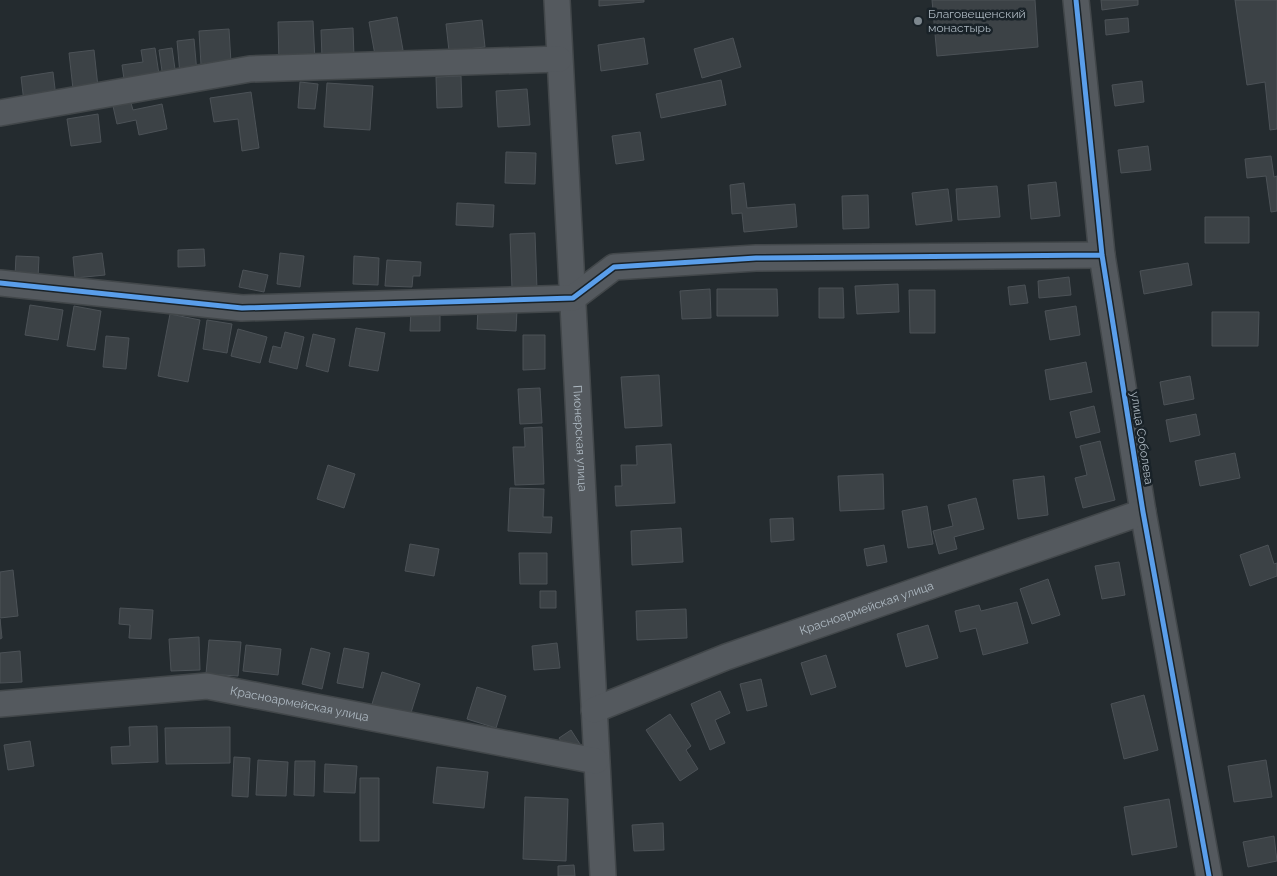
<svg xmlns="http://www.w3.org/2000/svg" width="1277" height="876" font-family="Raleway,sans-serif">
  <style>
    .building { fill: #3c4246; stroke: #4c5257 }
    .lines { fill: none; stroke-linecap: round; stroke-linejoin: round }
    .minor-casing { stroke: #42474a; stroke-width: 28 }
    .minor { stroke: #54595e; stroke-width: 25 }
    .cycleway-casing { stroke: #192228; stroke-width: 8 }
    .cycleway { stroke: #5a9eea; stroke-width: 5 }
    .poi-dot { fill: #7d878e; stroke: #192228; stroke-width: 2 }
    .labels { text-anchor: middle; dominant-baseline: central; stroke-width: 5; stroke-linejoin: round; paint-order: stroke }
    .poi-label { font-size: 12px; fill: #adb8c1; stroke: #192228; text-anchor: start }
    .street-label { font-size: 12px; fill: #adb8c1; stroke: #192228 }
  </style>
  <rect width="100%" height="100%" fill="#242b2f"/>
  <path class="building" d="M 599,0 L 644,0 L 644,2 L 599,6 Z
    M 932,0 L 1035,0 L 1038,47 L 937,56 Z
    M 1101,0 L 1138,0 L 1138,5 L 1102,10 Z
    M 1235,0 L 1277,0 L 1277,129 L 1270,130 L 1265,82 L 1247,85 Z
    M 397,17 L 403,50 L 375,55 L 369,22 Z
    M 1128,18 L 1129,32 L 1106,35 L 1105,20 Z
    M 482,20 L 485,47 L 449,51 L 446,24 Z
    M 313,21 L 315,61 L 279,63 L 278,22 Z
    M 353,28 L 354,57 L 322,58 L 321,30 Z
    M 229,29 L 231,63 L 201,65 L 199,31 Z
    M 644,38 L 648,64 L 601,71 L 598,45 Z
    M 733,38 L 741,67 L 702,78 L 694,49 Z
    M 194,39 L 197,73 L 180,74 L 177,41 Z
    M 155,48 L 160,81 L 125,86 L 122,65 L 143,62 L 141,50 Z
    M 172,48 L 176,76 L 163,78 L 159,50 Z
    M 94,50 L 98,87 L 73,89 L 69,53 Z
    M 53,72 L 56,97 L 24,102 L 21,77 Z
    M 461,76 L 462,107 L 437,108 L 436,77 Z
    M 721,80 L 726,105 L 661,118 L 656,94 Z
    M 1142,81 L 1144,102 L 1115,106 L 1112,85 Z
    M 300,82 L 318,84 L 315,109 L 298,108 Z
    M 327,83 L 373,86 L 370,130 L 324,127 Z
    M 527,89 L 530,125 L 498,127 L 496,91 Z
    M 251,92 L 259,148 L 242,151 L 238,119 L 214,122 L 210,98 Z
    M 131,103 L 133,110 L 162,104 L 167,129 L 139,135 L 136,120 L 117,124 L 113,106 Z
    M 98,114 L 101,142 L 71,146 L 67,119 Z
    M 640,132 L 644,160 L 616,164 L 612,136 Z
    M 1148,146 L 1151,170 L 1121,173 L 1118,150 Z
    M 506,152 L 536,153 L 535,184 L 505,183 Z
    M 1271,156 L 1274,177 L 1277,176 L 1277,211 L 1271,212 L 1266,176 L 1247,178 L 1245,159 Z
    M 1056,182 L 1060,216 L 1031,219 L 1028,185 Z
    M 744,183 L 747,208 L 795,204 L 797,227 L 744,232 L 742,213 L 732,214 L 730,185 Z
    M 997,186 L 1000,217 L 958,220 L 956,189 Z
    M 948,189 L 952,221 L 916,225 L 912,193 Z
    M 868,195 L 869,228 L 843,229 L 842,196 Z
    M 457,203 L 494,205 L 493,227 L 456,225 Z
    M 1205,217 L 1249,217 L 1249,243 L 1205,243 Z
    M 535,233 L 537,289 L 512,289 L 510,234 Z
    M 204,249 L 205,266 L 178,267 L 178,250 Z
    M 102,253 L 105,275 L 75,278 L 73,257 Z
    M 280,253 L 304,256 L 300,287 L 277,284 Z
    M 16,256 L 39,257 L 38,278 L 15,276 Z
    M 354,256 L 379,258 L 378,285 L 353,284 Z
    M 387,260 L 421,262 L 420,276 L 413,276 L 412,287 L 385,286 Z
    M 1188,263 L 1192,285 L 1144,294 L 1140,271 Z
    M 243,270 L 268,275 L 264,292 L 239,287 Z
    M 1069,277 L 1071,295 L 1039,298 L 1038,281 Z
    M 898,284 L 899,312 L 857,314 L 855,286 Z
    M 1025,285 L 1028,303 L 1010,305 L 1008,287 Z
    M 819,288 L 843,288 L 844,318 L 819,318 Z
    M 710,289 L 711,318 L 682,319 L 680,291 Z
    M 717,289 L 777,289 L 778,316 L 717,316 Z
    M 909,290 L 935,290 L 935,333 L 910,333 Z
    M 30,305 L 63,310 L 58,340 L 25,335 Z
    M 74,306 L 101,311 L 95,350 L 67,346 Z
    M 1076,306 L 1080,335 L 1050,340 L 1045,311 Z
    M 478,309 L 517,310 L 516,331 L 477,329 Z
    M 411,310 L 440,311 L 440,331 L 410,331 Z
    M 1212,312 L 1259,312 L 1258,346 L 1212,346 Z
    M 170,314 L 200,320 L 188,382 L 158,376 Z
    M 207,320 L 232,324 L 227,353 L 203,349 Z
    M 356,328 L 385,333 L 378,371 L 349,366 Z
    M 238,329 L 267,337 L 260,363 L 231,356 Z
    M 285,332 L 304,337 L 297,369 L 269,362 L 273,346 L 281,348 Z
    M 313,334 L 335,339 L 328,372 L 306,366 Z
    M 523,335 L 545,335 L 545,369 L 523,370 Z
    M 106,336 L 129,338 L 126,369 L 103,367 Z
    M 1086,362 L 1092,392 L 1050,400 L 1045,370 Z
    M 659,375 L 662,426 L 625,428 L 621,377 Z
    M 1190,376 L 1194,399 L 1164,405 L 1160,382 Z
    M 540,388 L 542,423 L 520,424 L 518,389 Z
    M 1094,406 L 1100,432 L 1076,438 L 1070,412 Z
    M 1196,414 L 1200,435 L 1170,442 L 1166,420 Z
    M 542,427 L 544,484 L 515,485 L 513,447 L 525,447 L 524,428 Z
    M 1100,441 L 1115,500 L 1083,508 L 1075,478 L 1087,475 L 1080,446 Z
    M 671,444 L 675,503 L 616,506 L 615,486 L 622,486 L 621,465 L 637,465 L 636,446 Z
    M 1235,453 L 1240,478 L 1200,486 L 1195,461 Z
    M 328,465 L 355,474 L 344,508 L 317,499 Z
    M 883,474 L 884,509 L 840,511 L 838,476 Z
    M 1044,476 L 1048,515 L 1018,519 L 1013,480 Z
    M 510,488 L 544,489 L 543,517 L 552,517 L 551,533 L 508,531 Z
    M 976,498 L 984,529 L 954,537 L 957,549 L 939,554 L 933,531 L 953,526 L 948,505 Z
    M 927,506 L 933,544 L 908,548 L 902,511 Z
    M 793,518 L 794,540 L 771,542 L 770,519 Z
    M 681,528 L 683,562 L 632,565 L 631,531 Z
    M 410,544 L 439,549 L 434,576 L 405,571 Z
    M 884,545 L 887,562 L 867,566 L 864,549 Z
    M 1268,545 L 1274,564 L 1277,563 L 1277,576 L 1250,586 L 1240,555 Z
    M 519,553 L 547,553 L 547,584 L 520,584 Z
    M 1119,562 L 1125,595 L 1102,599 L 1095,566 Z
    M 13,570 L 18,616 L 0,618 L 0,572 Z
    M 1048,579 L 1060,615 L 1032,624 L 1020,589 Z
    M 540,591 L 556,591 L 556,608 L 540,608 Z
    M 1017,602 L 1028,643 L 983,655 L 976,628 L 960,632 L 955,611 L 979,605 L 981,611 Z
    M 120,608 L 153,610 L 151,639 L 129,638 L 130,625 L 119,624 Z
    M 686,609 L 687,638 L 637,640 L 636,611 Z
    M 0,619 L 2,638 L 0,639 Z
    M 928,625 L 938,658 L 906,667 L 897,634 Z
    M 199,637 L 200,670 L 171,671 L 169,639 Z
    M 209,640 L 241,642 L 238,676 L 206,674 Z
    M 557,643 L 560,668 L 534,670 L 532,646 Z
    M 246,645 L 281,649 L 278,675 L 243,671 Z
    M 311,648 L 330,653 L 322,689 L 302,684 Z
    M 344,648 L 369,653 L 363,688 L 337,683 Z
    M 20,651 L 22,682 L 0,683 L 0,653 Z
    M 826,655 L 836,687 L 811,695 L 801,663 Z
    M 382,672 L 420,684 L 410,716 L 372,704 Z
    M 761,679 L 767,706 L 747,711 L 740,684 Z
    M 477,687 L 506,696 L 496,728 L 467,719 Z
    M 720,691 L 730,713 L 715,720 L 725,743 L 710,750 L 691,704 Z
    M 1144,695 L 1158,750 L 1124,759 L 1111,704 Z
    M 670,714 L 691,746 L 686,750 L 698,769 L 680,781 L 646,730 Z
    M 157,726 L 158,762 L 112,764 L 111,747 L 130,746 L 129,727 Z
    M 230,727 L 230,763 L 166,764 L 165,728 Z
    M 571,730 L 580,744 L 568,752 L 559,738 Z
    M 30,741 L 34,766 L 8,770 L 4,745 Z
    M 234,757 L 250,758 L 248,797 L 232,796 Z
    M 258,760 L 288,762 L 286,796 L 256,795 Z
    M 1266,760 L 1272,797 L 1234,802 L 1228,766 Z
    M 295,761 L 315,761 L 314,796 L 294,795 Z
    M 325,764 L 357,766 L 355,793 L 324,792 Z
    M 437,767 L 488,772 L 484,808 L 433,803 Z
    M 360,778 L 379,778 L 379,841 L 360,841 Z
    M 525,797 L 568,799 L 566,861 L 523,859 Z
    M 1169,799 L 1177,847 L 1132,855 L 1124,807 Z
    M 663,823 L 664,850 L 634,851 L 632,825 Z
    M 1274,836 L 1277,861 L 1248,867 L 1243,842 Z
    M 574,865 L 575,876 L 558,876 L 558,866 Z"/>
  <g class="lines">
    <defs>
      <g id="minor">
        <path id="s1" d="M 557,0 L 603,876"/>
        <path d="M 1076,0 L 1102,255 L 1143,512 L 1209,876"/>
        <path d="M 0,113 L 250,69 L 559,59"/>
        <path d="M 0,283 L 242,308 L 573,298 L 614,267 L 756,258 L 1102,255"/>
        <path id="s2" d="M 0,704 L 207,686 L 596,761"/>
        <path id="s3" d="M 594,710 L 726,657 L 1143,512"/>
      </g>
    </defs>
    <use href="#minor" class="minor-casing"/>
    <use href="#minor" class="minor"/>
    <defs>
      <path id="cycleway" d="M 1076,0 L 1102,255 L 1143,512 L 1209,876
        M 0,283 L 242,308 L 573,298 L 614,267 L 756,258 L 1102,255"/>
    </defs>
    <use href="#cycleway" class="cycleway-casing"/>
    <use href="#cycleway" class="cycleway"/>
  </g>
  <circle class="poi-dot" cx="918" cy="21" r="5"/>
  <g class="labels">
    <g class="poi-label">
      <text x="928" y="14">Благовещенский<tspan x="928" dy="14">монастырь</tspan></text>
    </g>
    <g class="street-label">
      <text stroke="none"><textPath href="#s1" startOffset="439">Пионерская улица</textPath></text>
      <text transform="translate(1142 438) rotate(81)">улица Соболева</text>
      <text stroke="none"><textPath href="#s3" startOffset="291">Красноармейская улица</textPath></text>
      <text stroke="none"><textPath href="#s2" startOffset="302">Красноармейская улица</textPath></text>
    </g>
  </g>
</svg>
